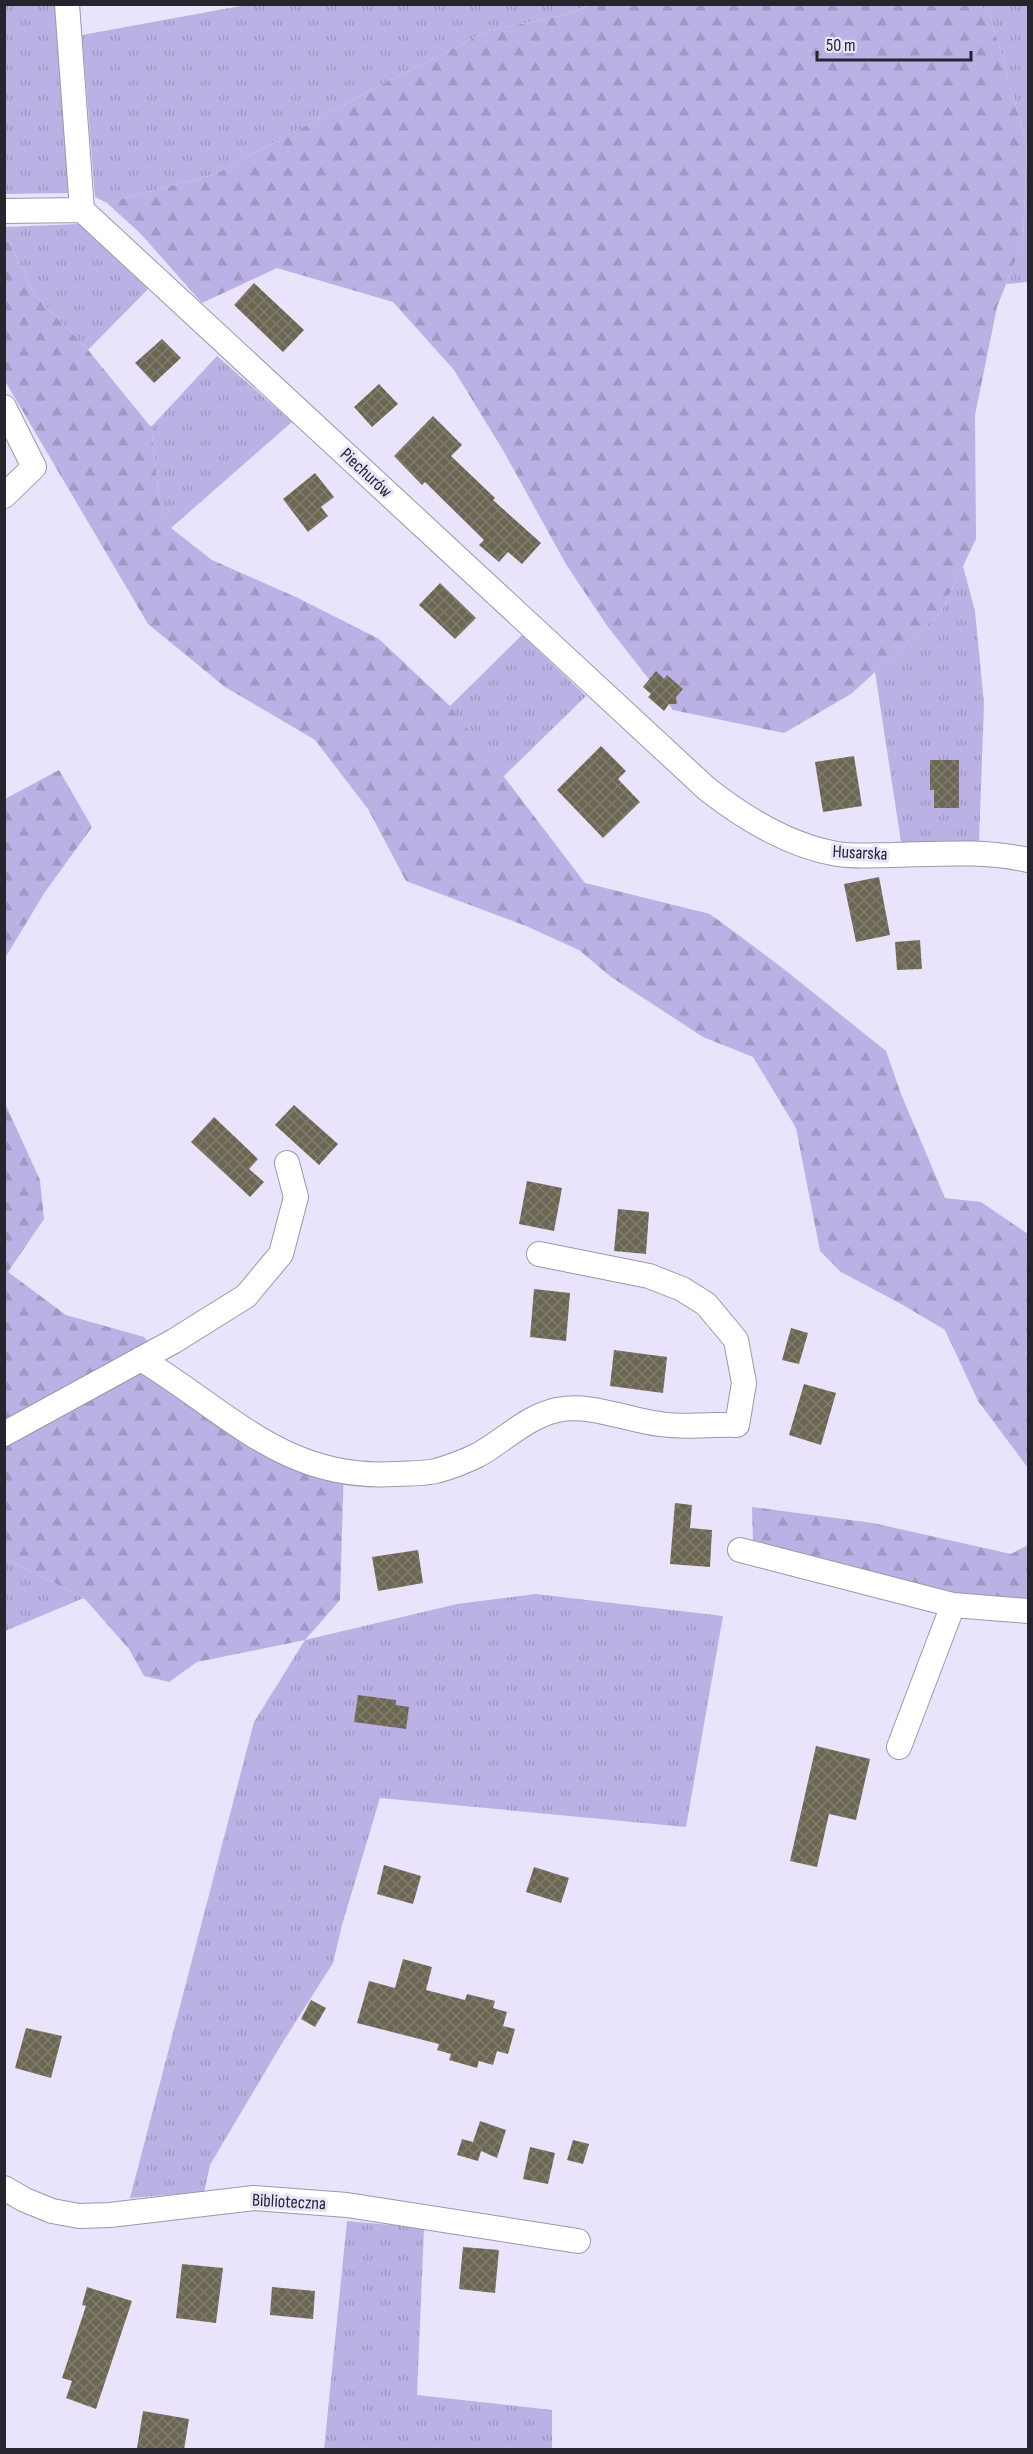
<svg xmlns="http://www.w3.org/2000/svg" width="1033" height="2454" font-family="'Sofia Sans Condensed',sans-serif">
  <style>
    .grass { fill: url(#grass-tufts) }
    .forest { fill: url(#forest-firs) }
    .building { fill: url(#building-cross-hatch) }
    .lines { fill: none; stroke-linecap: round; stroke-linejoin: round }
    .minor-casing { stroke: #9b97ac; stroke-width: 26 }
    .minor { stroke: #fff; stroke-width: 24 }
    .labels { text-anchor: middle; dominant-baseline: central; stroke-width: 6; stroke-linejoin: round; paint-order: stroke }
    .street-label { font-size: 18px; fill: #26242d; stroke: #e9e4fc }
  </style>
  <defs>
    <pattern id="grass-tufts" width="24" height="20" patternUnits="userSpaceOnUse" patternTransform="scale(1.5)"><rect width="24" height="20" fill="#bcb1e4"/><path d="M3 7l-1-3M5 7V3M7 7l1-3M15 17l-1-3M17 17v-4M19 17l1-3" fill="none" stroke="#a198c4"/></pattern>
    <pattern id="forest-firs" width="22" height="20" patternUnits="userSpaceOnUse" patternTransform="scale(1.5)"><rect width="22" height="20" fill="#bcb1e4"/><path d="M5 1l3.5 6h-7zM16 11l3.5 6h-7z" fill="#a198c4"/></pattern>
    <pattern id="building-cross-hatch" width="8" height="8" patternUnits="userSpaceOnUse" patternTransform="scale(1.5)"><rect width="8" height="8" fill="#6c6752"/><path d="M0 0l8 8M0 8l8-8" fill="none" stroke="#807c6e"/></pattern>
  </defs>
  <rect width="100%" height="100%" fill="#e9e4fc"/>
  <path class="grass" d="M 4,5 L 59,5 L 69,193 L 5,194 Z
    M 246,5 L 588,5 L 569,14 L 488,31 L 388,81 L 216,174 L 107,203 L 95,197 L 82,35 Z
    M 980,5 L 1028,5 L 1028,282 L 1006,284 L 1023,241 L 1027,144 L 991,18 Z
    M 79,224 L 148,289 L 88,350 L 34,294 L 5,233 L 5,227 Z
    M 217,356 L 292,422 L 171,528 L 160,504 L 151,427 Z
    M 963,566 L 975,611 L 984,704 L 979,842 L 901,842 L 875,672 L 941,612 Z
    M 522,635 L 586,696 L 503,777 L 450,706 Z
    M 5,1558 L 84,1598 L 5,1631 Z
    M 536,1594 L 723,1616 L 686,1827 L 380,1798 L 342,1925 L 333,1963 L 281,2045 L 210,2165 L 204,2192 L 130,2198 L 254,1722 L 305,1640 L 457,1604 Z
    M 347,2221 L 424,2228 L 417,2395 L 552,2410 L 552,2449 L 324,2450 Z"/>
  <path class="forest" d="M 589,5 L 980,5 L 991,18 L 1027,144 L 1023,241 L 997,307 L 975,415 L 976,539 L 941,612 L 851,694 L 784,733 L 673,710 L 608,627 L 567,566 L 504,452 L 454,370 L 393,302 L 277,268 L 202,303 L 140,233 L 107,203 L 216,174 L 388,81 L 488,31 L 569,14 Z
    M 5,233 L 34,294 L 88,350 L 151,427 L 160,504 L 171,528 L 212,560 L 298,598 L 379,639 L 450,706 L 585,883 L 710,914 L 780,966 L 886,1051 L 901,1094 L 945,1198 L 981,1202 L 1028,1234 L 1028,1468 L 978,1401 L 945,1330 L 903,1305 L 841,1272 L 820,1251 L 796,1128 L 753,1057 L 703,1037 L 611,977 L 579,950 L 526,926 L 406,881 L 368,809 L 315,740 L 225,687 L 148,624 L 5,381 Z
    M 59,770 L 92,827 L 45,892 L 5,958 L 5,799 Z
    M 4,1101 L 40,1180 L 44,1219 L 8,1272 L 66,1315 L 144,1337 L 225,1426 L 344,1465 L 340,1600 L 305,1640 L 197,1662 L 169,1682 L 144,1676 L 129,1649 L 84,1598 L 5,1558 Z
    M 752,1507 L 873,1523 L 1011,1554 L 1028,1545 L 1028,1601 L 954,1595 L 753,1545 Z"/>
  <path class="building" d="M 254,283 L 304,330 L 283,352 L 234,305 Z
    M 162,339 L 181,358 L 154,383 L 135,363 Z
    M 379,384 L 398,404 L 372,427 L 354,407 Z
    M 433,416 L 462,445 L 451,456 L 495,498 L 493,500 L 541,543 L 522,564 L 508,552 L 499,562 L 479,545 L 484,540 L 425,482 L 422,485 L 394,456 Z
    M 315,473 L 334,497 L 321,507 L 328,516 L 308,532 L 283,499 Z
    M 440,583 L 476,618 L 455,639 L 419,605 Z
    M 656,671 L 664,679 L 667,675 L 683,689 L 676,697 L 677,704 L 669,704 L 664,711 L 648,697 L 651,694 L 643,687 Z
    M 601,746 L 626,771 L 618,779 L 640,802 L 603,838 L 557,790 Z
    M 854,756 L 862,806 L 823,812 L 815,762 Z
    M 930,760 L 959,760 L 959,808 L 934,808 L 934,790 L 930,790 Z
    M 879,877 L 890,935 L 856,942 L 844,884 Z
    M 920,940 L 922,969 L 897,970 L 895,942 Z
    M 294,1105 L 338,1144 L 319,1165 L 275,1125 Z
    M 214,1117 L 258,1159 L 249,1169 L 264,1182 L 250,1197 L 191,1142 Z
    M 527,1181 L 562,1188 L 554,1231 L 519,1224 Z
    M 618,1209 L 649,1212 L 646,1254 L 614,1251 Z
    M 534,1289 L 570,1293 L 566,1341 L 530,1337 Z
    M 791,1328 L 808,1333 L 799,1364 L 782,1360 Z
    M 614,1350 L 667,1357 L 663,1393 L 610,1386 Z
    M 804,1384 L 836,1393 L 821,1445 L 789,1435 Z
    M 675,1503 L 692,1505 L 690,1528 L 712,1530 L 710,1567 L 670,1564 Z
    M 418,1550 L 423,1583 L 378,1591 L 372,1557 Z
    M 358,1695 L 396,1700 L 396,1705 L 409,1707 L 406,1729 L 354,1722 Z
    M 816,1746 L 870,1759 L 856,1820 L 829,1814 L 817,1867 L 790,1861 Z
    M 384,1865 L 421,1876 L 413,1904 L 377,1894 Z
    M 534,1867 L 569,1878 L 561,1903 L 526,1892 Z
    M 403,1959 L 432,1967 L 426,1990 L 465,2000 L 467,1994 L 495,2001 L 493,2008 L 507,2012 L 503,2026 L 515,2029 L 508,2054 L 497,2051 L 493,2065 L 479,2061 L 477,2068 L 449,2060 L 451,2054 L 437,2050 L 439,2044 L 357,2023 L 369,1981 L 395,1988 Z
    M 311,2000 L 326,2008 L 315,2027 L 301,2019 Z
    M 26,2028 L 62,2036 L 51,2078 L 15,2068 Z
    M 480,2121 L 506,2130 L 497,2158 L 481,2151 L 478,2161 L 457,2155 L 462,2139 L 473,2142 Z
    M 573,2140 L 589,2144 L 583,2164 L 567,2160 Z
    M 530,2147 L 555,2153 L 548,2184 L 523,2179 Z
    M 463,2247 L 499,2250 L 495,2293 L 459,2289 Z
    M 182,2264 L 223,2268 L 216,2323 L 176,2318 Z
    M 87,2287 L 132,2301 L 96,2409 L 66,2398 L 72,2381 L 62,2378 L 86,2306 L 82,2305 Z
    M 272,2287 L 315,2291 L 313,2319 L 270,2315 Z
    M 143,2411 L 189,2419 L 184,2450 L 137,2448 Z"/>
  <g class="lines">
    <defs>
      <path id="minor" d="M 67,4 L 82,210
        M 4,211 L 82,210 L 707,789 C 744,818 790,846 837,854 C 855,857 874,855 892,855 C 937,854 984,850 1028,860
        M 4,407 L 34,467 L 4,496
        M 141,1359 C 227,1411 285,1481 395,1474 C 408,1473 424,1474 436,1471 C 450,1467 466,1461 478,1455 C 505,1440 526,1417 557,1410 C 592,1403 626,1420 660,1424 C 685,1428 712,1424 737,1425 L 744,1383 L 736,1340 L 706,1304 L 682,1289 L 649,1276 L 539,1254
        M 4,1434 L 174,1341 L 246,1296 L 281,1254 L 296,1197 L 287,1163
        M 740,1550 L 953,1605
        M 899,1747 L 953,1605 L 1028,1611
        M 4,2188 L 25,2200 L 52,2211 L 79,2216 L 110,2215 L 254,2198 L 347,2205 L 578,2241"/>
    </defs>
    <use href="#minor" class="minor-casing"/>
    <use href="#minor" class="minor"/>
  </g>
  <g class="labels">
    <g class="street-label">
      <text transform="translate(366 473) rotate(43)">Piechurów</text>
      <text transform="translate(860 853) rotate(3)">Husarska</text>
      <text transform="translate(289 2202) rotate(3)">Biblioteczna</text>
    </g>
  </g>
  <rect width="1033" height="2454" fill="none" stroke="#26242d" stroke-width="12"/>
  <path d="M817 51v9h154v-9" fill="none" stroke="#26242d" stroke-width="3"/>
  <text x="826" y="51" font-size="18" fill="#26242d" stroke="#e9e4fc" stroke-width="4.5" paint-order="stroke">50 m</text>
</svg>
